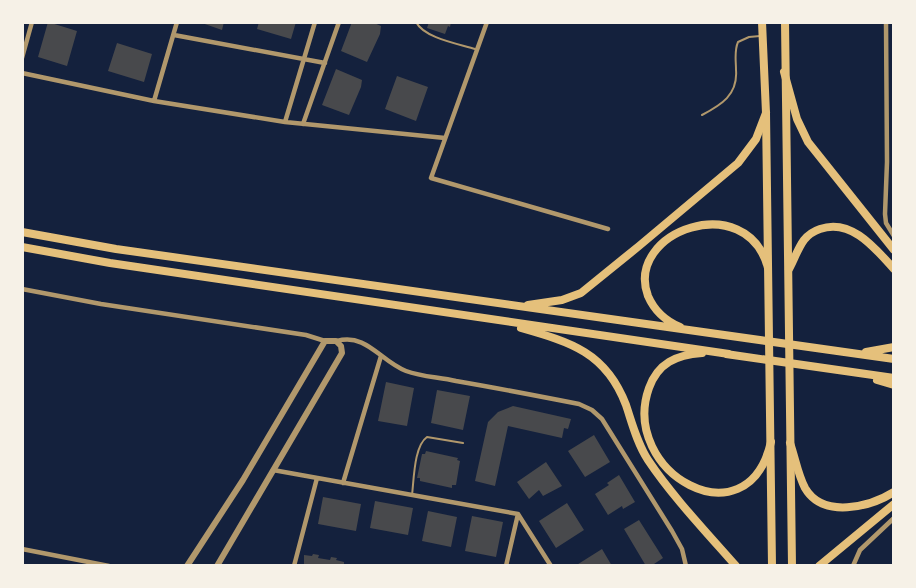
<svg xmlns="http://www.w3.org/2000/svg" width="916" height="588" font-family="Arial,sans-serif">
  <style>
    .building { fill: #48494c }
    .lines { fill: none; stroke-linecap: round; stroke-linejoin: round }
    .service { stroke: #b1986c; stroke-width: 2 }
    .minor { stroke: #b1986c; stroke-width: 4.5 }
    .tertiary { stroke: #b1986c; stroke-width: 6 }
    .primary { stroke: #e5c07b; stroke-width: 8 }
    .trunk { stroke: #e5c07b; stroke-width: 8 }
  </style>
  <rect width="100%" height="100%" fill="#14213d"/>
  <path class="building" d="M 48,22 L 77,31 L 67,66 L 38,57 Z
    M 199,22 L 224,22 L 222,30 Z
    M 259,22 L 296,22 L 291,39 L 257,29 Z
    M 352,22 L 372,22 L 381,26 L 380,34 L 367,62 L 341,51 Z
    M 429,22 L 451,22 L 450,27 L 448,26 L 445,34 L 427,28 Z
    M 117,43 L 152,54 L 144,82 L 108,71 Z
    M 336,69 L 362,80 L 361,87 L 349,115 L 322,105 Z
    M 397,76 L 428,87 L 416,121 L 385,109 Z
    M 386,382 L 414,388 L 407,426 L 378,421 Z
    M 437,390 L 470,396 L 463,430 L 431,423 Z
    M 513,406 L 571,419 L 568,429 L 564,428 L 562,438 L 508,426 L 495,486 L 475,481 L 488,422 L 498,412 Z
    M 594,435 L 610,462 L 585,477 L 568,451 Z
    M 426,451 L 458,458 L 457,460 L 460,461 L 456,485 L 452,485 L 452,488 L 420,481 L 420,478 L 417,478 L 422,454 L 425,454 Z
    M 546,462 L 562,486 L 543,496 L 539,490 L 529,499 L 517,482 Z
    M 619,475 L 635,502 L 623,509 L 622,506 L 608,515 L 595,494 L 609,485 L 607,483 Z
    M 323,497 L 361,504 L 356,531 L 318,524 Z
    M 375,501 L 413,508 L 408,535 L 370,528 Z
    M 567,503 L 584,530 L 556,548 L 539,521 Z
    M 428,511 L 457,517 L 451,547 L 422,541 Z
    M 472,516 L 503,522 L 496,557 L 465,551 Z
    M 639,520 L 663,558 L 651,566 L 646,566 L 624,529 Z
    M 602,549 L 612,566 L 575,566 Z
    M 313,554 L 319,555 L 318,558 L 330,560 L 331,557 L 337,558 L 336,560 L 344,562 L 344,566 L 304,566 L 304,555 L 312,556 Z"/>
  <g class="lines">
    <path class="service" d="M 416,22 C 424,38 459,44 475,49
      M 702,115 C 721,105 738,95 736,70 C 736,60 734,51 738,42 L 749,37 L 760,36
      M 412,495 C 414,479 414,446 427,437 L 463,443"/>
    <path class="minor" d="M 487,22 L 431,178 L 608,229
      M 886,22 L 887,162 L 885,214 L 886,223 L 894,236
      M 174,35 L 325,63
      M 22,58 L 32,22
      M 22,73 L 154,101 L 285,122 L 445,138
      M 154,101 L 177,22
      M 285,122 L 315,22
      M 303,124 L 339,22
      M 22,289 L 101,304 L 306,335 L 325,341
      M 337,341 C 367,333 380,361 406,371 C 422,377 439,377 456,381 C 497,388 538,396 579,404 L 592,410 L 602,419 L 672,531 L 682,549 L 686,566
      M 273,470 L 518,514 L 551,566
      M 343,483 L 381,356
      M 22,549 L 109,566
      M 294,566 L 317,478
      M 506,566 L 518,514
      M 853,566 L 860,550 L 894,518"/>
    <path class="tertiary" d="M 187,566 L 243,480 L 325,341 L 336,341 L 341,346 L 342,353 L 217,566"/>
    <path class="primary" d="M 762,22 L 766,113 L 772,566
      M 785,22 L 792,566"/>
    <path class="trunk" d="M 784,72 L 797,119 L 808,142 L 894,250
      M 22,232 L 116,249 L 894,359
      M 22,247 L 110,263 L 729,354
      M 789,269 C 794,260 798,248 804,240 C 808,235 814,231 820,229 C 851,218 875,248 894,269
      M 528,305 L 562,300 L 581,293 L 639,246 L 738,163 L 756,139 L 766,113
      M 680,327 C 666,321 654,310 648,296 C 624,231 747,188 768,268
      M 521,328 C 570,342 606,352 626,405 C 632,423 637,443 648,460 C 672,496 707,533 736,566
      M 866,352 L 894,347
      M 702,353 C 676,355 658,363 649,388 C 619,472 747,545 771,442
      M 726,354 L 894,378
      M 877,380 L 894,385
      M 790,443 C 795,457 798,475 805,488 C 823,519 870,507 894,492
      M 819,566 L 894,504"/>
  </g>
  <rect width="916" height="588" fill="none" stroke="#f6f1e7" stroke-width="48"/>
</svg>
